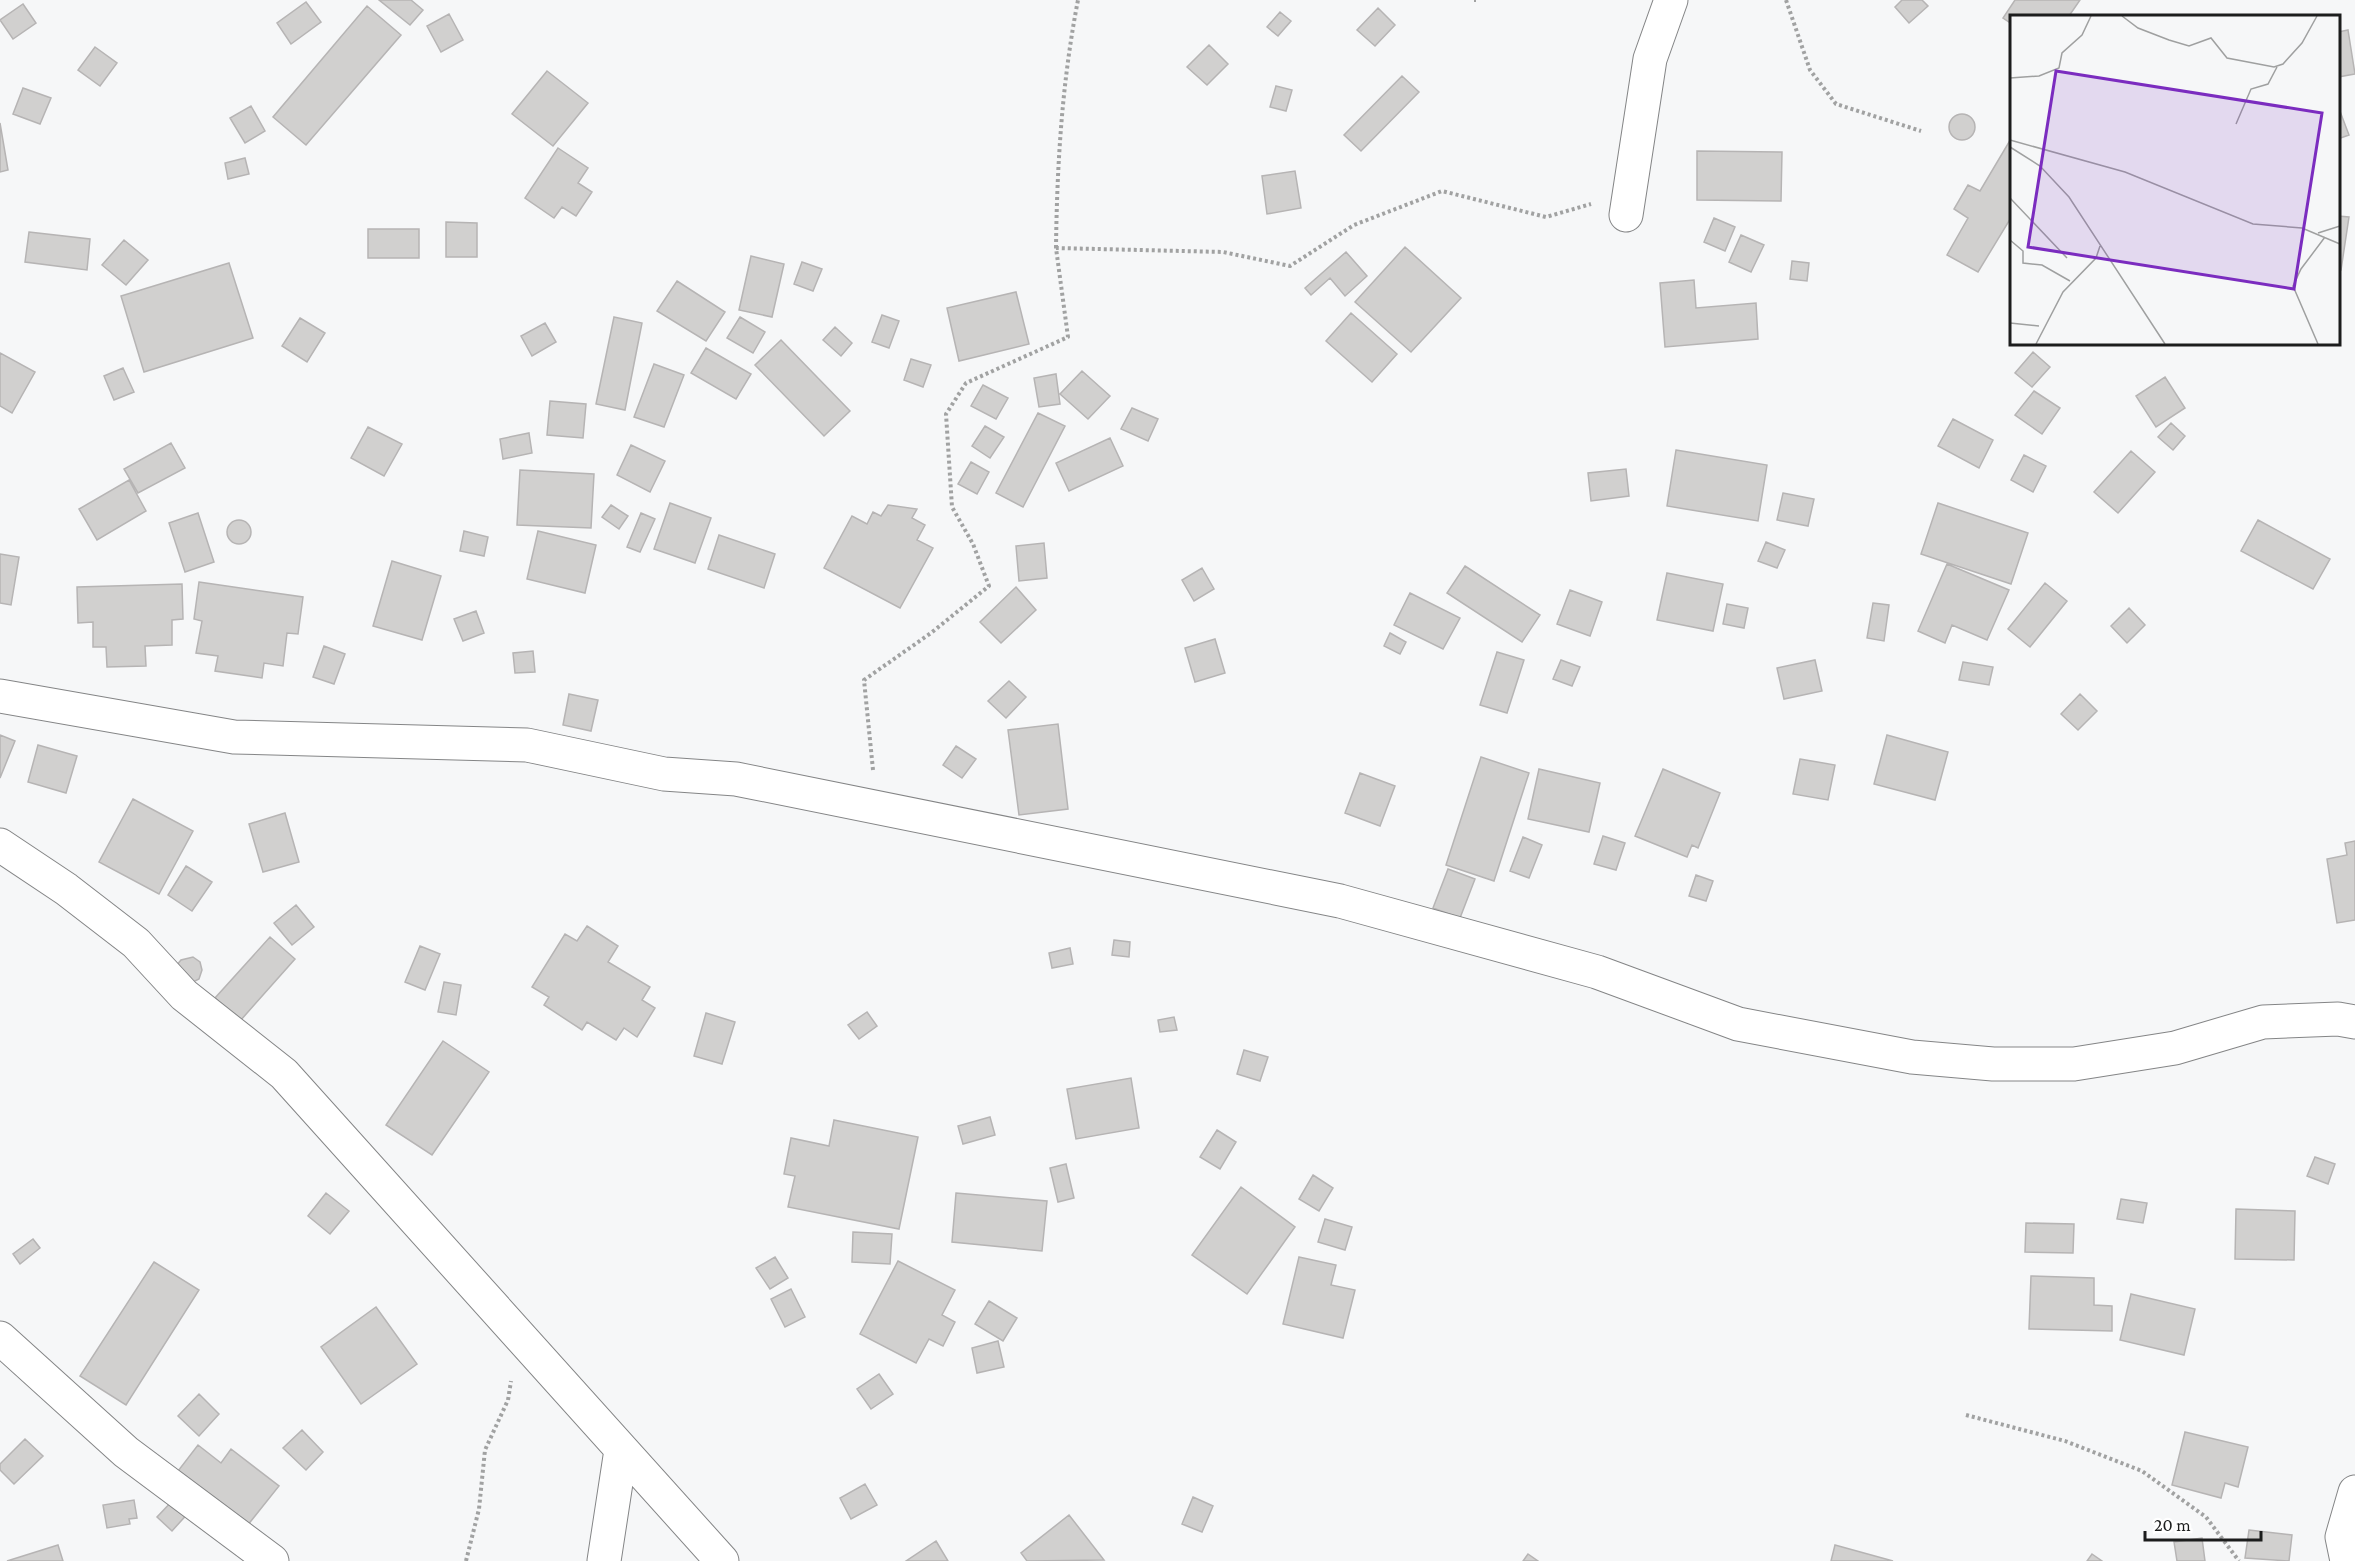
<svg xmlns="http://www.w3.org/2000/svg" width="2355" height="1561" font-family="'Crimson Pro',serif">
  <style>
    .building { fill: #d1d0cf; stroke: #b6b4b4; stroke-width: 1.5 }
    .lines { fill: none; stroke-linecap: round; stroke-linejoin: round }
    .minor-casing { stroke: #848586; stroke-width: 35 }
    .path { stroke: #a1a2a2; stroke-width: 4; stroke-dasharray: 3 3; stroke-linecap: butt }
    .minor { stroke: #fff; stroke-width: 33 }
    .inset-road { fill: none; stroke: #9fa0a0; stroke-width: 1.5 }
    .view { fill: #7b2cbf; fill-opacity: 0.15; stroke: #7b2cbf; stroke-width: 3 }
    .inset-edge { fill: none; stroke: #1c1d1d; stroke-width: 3 }
  </style>
  <rect width="100%" height="100%" fill="#f6f7f8"/>
  <path class="building" d="M 379,0 L 411,0 L 423,10 L 410,25 Z
    M 1902,0 L 1922,0 L 1928,6 L 1909,23 L 1895,7 Z
    M 2015,0 L 2080,0 L 2069,16 L 2012,16 L 2012,24 L 2003,18 Z
    M 306,2 L 321,22 L 291,44 L 277,23 Z
    M 23,4 L 36,23 L 13,39 L 0,20 Z
    M 367,6 L 401,35 L 306,145 L 273,117 Z
    M 1378,8 L 1395,25 L 1375,46 L 1357,30 Z
    M 1280,12 L 1291,21 L 1278,36 L 1267,27 Z
    M 449,14 L 463,40 L 441,52 L 427,26 Z
    M 2348,30 L 2355,74 L 2338,77 L 2338,32 Z
    M 1209,45 L 1228,64 L 1207,85 L 1187,67 Z
    M 95,47 L 117,63 L 100,86 L 78,70 Z
    M 547,71 L 588,103 L 553,146 L 512,114 Z
    M 1402,76 L 1419,92 L 1361,151 L 1344,135 Z
    M 1276,86 L 1292,90 L 1286,111 L 1270,107 Z
    M 23,88 L 51,98 L 40,124 L 13,114 Z
    M 251,106 L 265,131 L 245,143 L 230,118 Z
    M 2338,106 L 2349,135 L 2338,139 Z
    M1949 127a13 13 0 1 1 26 0a13 13 0 1 1-26 0Z
    M 0,123 L 8,170 L 0,172 Z
    M 2012,137 L 2012,216 L 1978,272 L 1947,255 L 1968,218 L 1954,209 L 1968,185 L 1980,191 Z
    M 558,148 L 588,168 L 578,183 L 592,192 L 576,216 L 562,207 L 554,218 L 525,198 Z
    M 1697,151 L 1782,152 L 1781,201 L 1697,200 Z
    M 245,158 L 249,174 L 228,179 L 225,163 Z
    M 1295,171 L 1301,208 L 1267,214 L 1262,176 Z
    M 2338,216 L 2349,217 L 2341,270 L 2338,270 Z
    M 1714,218 L 1735,227 L 1725,251 L 1704,242 Z
    M 446,222 L 477,223 L 477,257 L 446,257 Z
    M 368,229 L 419,229 L 419,258 L 368,258 Z
    M 29,232 L 90,239 L 87,270 L 25,262 Z
    M 1741,235 L 1764,245 L 1751,272 L 1729,262 Z
    M 124,240 L 148,260 L 126,285 L 102,265 Z
    M 1405,247 L 1461,298 L 1411,352 L 1355,302 Z
    M 1346,252 L 1367,276 L 1345,296 L 1330,278 L 1311,295 L 1305,288 Z
    M 751,256 L 784,264 L 772,317 L 739,310 Z
    M 1792,261 L 1809,263 L 1807,281 L 1790,279 Z
    M 802,262 L 822,269 L 813,291 L 794,284 Z
    M 229,263 L 253,338 L 144,372 L 121,296 Z
    M 1694,280 L 1696,308 L 1756,303 L 1758,339 L 1665,347 L 1660,283 Z
    M 677,281 L 725,312 L 706,341 L 657,311 Z
    M 1016,292 L 1029,344 L 959,361 L 947,308 Z
    M 1351,313 L 1397,354 L 1372,382 L 1326,341 Z
    M 882,315 L 899,321 L 889,348 L 872,342 Z
    M 614,317 L 642,323 L 625,410 L 596,404 Z
    M 740,317 L 765,332 L 753,353 L 727,338 Z
    M 300,318 L 325,333 L 307,362 L 282,346 Z
    M 545,323 L 556,342 L 532,356 L 521,336 Z
    M 835,327 L 852,343 L 841,356 L 823,340 Z
    M 781,340 L 850,411 L 824,436 L 755,365 Z
    M 706,348 L 751,374 L 736,399 L 691,373 Z
    M 2033,352 L 2050,367 L 2032,387 L 2015,373 Z
    M 0,353 L 35,372 L 12,413 L 0,406 Z
    M 911,359 L 931,365 L 923,387 L 904,380 Z
    M 654,364 L 684,375 L 664,427 L 634,417 Z
    M 123,368 L 134,392 L 114,400 L 104,376 Z
    M 1082,371 L 1110,396 L 1088,419 L 1060,394 Z
    M 1056,374 L 1060,404 L 1039,407 L 1034,378 Z
    M 2165,377 L 2185,408 L 2156,427 L 2136,396 Z
    M 983,385 L 1008,398 L 996,419 L 971,406 Z
    M 2034,391 L 2060,408 L 2042,434 L 2015,415 Z
    M 550,401 L 586,404 L 583,438 L 547,435 Z
    M 1132,408 L 1158,419 L 1148,441 L 1121,429 Z
    M 1038,413 L 1065,426 L 1023,507 L 996,493 Z
    M 1953,419 L 1993,440 L 1979,468 L 1938,446 Z
    M 2171,423 L 2185,436 L 2173,450 L 2158,437 Z
    M 985,426 L 1004,437 L 990,458 L 972,446 Z
    M 368,427 L 402,444 L 384,476 L 351,458 Z
    M 529,433 L 532,453 L 503,459 L 500,439 Z
    M 1110,438 L 1123,466 L 1069,491 L 1056,463 Z
    M 171,443 L 185,468 L 138,493 L 124,469 Z
    M 631,445 L 665,461 L 650,492 L 617,475 Z
    M 1676,450 L 1767,465 L 1758,521 L 1667,506 Z
    M 2131,451 L 2155,472 L 2118,513 L 2094,492 Z
    M 2024,455 L 2046,466 L 2033,492 L 2011,480 Z
    M 971,462 L 989,472 L 977,494 L 958,484 Z
    M 1626,469 L 1629,496 L 1591,501 L 1588,473 Z
    M 520,470 L 594,474 L 591,528 L 517,525 Z
    M 129,480 L 146,511 L 97,540 L 79,509 Z
    M 1783,493 L 1814,499 L 1808,526 L 1777,520 Z
    M 670,503 L 711,518 L 695,563 L 654,549 Z
    M 1938,503 L 2028,533 L 2011,584 L 1921,554 Z
    M 611,505 L 628,516 L 619,529 L 602,517 Z
    M 888,505 L 917,509 L 912,518 L 925,525 L 917,540 L 933,548 L 900,608 L 824,568 L 852,516 L 867,524 L 873,512 L 881,516 Z
    M 198,513 L 214,562 L 185,572 L 169,523 Z
    M 641,513 L 655,519 L 640,552 L 627,547 Z
    M227 532a12 12 0 1 1 24 0a12 12 0 1 1-24 0Z
    M 2258,520 L 2330,559 L 2313,589 L 2241,551 Z
    M 464,531 L 488,537 L 484,556 L 460,551 Z
    M 538,531 L 596,545 L 585,593 L 527,579 Z
    M 719,535 L 775,554 L 764,588 L 708,569 Z
    M 1766,542 L 1785,550 L 1777,568 L 1758,561 Z
    M 1044,543 L 1047,578 L 1019,581 L 1016,546 Z
    M 0,554 L 19,557 L 11,605 L 0,603 Z
    M 392,561 L 441,576 L 422,640 L 373,626 Z
    M 1947,564 L 2009,590 L 1987,640 L 1952,625 L 1945,643 L 1918,631 Z
    M 1465,566 L 1540,615 L 1522,642 L 1447,593 Z
    M 1202,568 L 1214,589 L 1194,601 L 1182,580 Z
    M 1667,573 L 1723,584 L 1713,631 L 1657,620 Z
    M 199,582 L 303,597 L 298,634 L 287,633 L 283,666 L 264,663 L 262,678 L 215,671 L 218,656 L 196,653 L 202,621 L 194,619 Z
    M 2045,583 L 2067,601 L 2030,647 L 2008,629 Z
    M 182,584 L 183,619 L 172,620 L 172,645 L 145,646 L 146,666 L 107,667 L 106,647 L 93,647 L 93,622 L 78,623 L 77,587 Z
    M 1016,587 L 1036,610 L 1001,643 L 980,622 Z
    M 1570,590 L 1602,602 L 1590,636 L 1557,624 Z
    M 1410,593 L 1460,618 L 1443,649 L 1394,625 Z
    M 1873,603 L 1889,605 L 1884,641 L 1867,638 Z
    M 1727,604 L 1748,608 L 1744,628 L 1723,624 Z
    M 2129,608 L 2145,625 L 2127,643 L 2111,626 Z
    M 476,611 L 484,633 L 463,641 L 454,619 Z
    M 1390,633 L 1406,642 L 1400,654 L 1384,646 Z
    M 1215,639 L 1225,673 L 1195,682 L 1185,648 Z
    M 324,646 L 345,654 L 334,684 L 313,677 Z
    M 533,651 L 535,672 L 515,673 L 513,653 Z
    M 1497,652 L 1524,660 L 1507,713 L 1480,705 Z
    M 1561,660 L 1580,667 L 1572,686 L 1553,679 Z
    M 1815,660 L 1822,691 L 1784,699 L 1777,668 Z
    M 1963,662 L 1993,667 L 1989,685 L 1959,680 Z
    M 1009,681 L 1026,697 L 1006,718 L 988,701 Z
    M 569,694 L 598,700 L 591,731 L 563,725 Z
    M 2080,694 L 2097,711 L 2078,730 L 2061,714 Z
    M 1058,724 L 1068,809 L 1019,815 L 1008,730 Z
    M 0,735 L 15,741 L 0,778 Z
    M 1887,735 L 1948,752 L 1935,800 L 1874,784 Z
    M 38,745 L 77,756 L 66,793 L 28,782 Z
    M 956,746 L 976,759 L 962,778 L 943,765 Z
    M 1481,757 L 1529,773 L 1494,881 L 1446,865 Z
    M 1800,759 L 1835,765 L 1828,800 L 1793,794 Z
    M 1539,769 L 1600,783 L 1589,832 L 1528,819 Z
    M 1663,769 L 1720,793 L 1698,848 L 1692,845 L 1687,857 L 1635,836 Z
    M 1360,773 L 1395,786 L 1380,826 L 1345,813 Z
    M 133,799 L 193,831 L 159,894 L 99,862 Z
    M 285,813 L 299,862 L 263,872 L 249,824 Z
    M 1603,836 L 1625,843 L 1616,870 L 1594,864 Z
    M 1523,837 L 1542,845 L 1529,878 L 1510,871 Z
    M 2355,841 L 2355,920 L 2337,923 L 2327,859 L 2347,855 L 2345,843 Z
    M 186,866 L 212,882 L 192,911 L 168,895 Z
    M 1448,869 L 1475,879 L 1460,918 L 1433,908 Z
    M 1696,875 L 1713,881 L 1706,901 L 1689,896 Z
    M 296,905 L 314,927 L 292,945 L 274,923 Z
    M 587,926 L 618,946 L 608,962 L 650,987 L 642,1000 L 655,1008 L 637,1037 L 624,1028 L 616,1040 L 587,1022 L 582,1030 L 544,1005 L 549,997 L 532,987 L 565,934 L 577,941 Z
    M 270,937 L 295,959 L 240,1021 L 215,998 Z
    M 1114,940 L 1130,942 L 1129,957 L 1112,955 Z
    M 420,946 L 440,954 L 425,990 L 405,982 Z
    M 1070,948 L 1073,964 L 1052,968 L 1049,953 Z
    M 193,957 L 200,962 L 202,970 L 199,979 L 191,983 L 176,966 L 181,960 Z
    M 444,982 L 461,985 L 456,1015 L 438,1012 Z
    M 867,1012 L 877,1026 L 859,1039 L 848,1025 Z
    M 706,1013 L 735,1022 L 722,1064 L 694,1056 Z
    M 1174,1017 L 1177,1030 L 1160,1032 L 1158,1020 Z
    M 443,1041 L 489,1072 L 432,1155 L 386,1125 Z
    M 1244,1050 L 1268,1057 L 1260,1081 L 1237,1074 Z
    M 1131,1078 L 1139,1128 L 1076,1139 L 1067,1089 Z
    M 990,1117 L 995,1135 L 963,1144 L 958,1126 Z
    M 834,1120 L 918,1137 L 899,1229 L 788,1207 L 795,1176 L 784,1174 L 791,1138 L 829,1146 Z
    M 1217,1130 L 1236,1142 L 1220,1169 L 1200,1157 Z
    M 2315,1157 L 2335,1164 L 2328,1184 L 2307,1176 Z
    M 1066,1164 L 1074,1198 L 1058,1202 L 1050,1168 Z
    M 1313,1175 L 1333,1188 L 1319,1211 L 1299,1199 Z
    M 1241,1187 L 1295,1227 L 1247,1294 L 1192,1255 Z
    M 326,1193 L 349,1211 L 330,1234 L 308,1216 Z
    M 956,1193 L 1047,1201 L 1042,1251 L 952,1242 Z
    M 2121,1199 L 2147,1203 L 2143,1223 L 2117,1219 Z
    M 2236,1209 L 2295,1211 L 2294,1260 L 2235,1259 Z
    M 1325,1219 L 1352,1227 L 1345,1250 L 1318,1242 Z
    M 2026,1223 L 2074,1224 L 2073,1253 L 2025,1252 Z
    M 853,1232 L 892,1234 L 890,1264 L 852,1262 Z
    M 33,1239 L 40,1248 L 20,1264 L 13,1254 Z
    M 775,1257 L 788,1278 L 770,1289 L 756,1268 Z
    M 1299,1257 L 1336,1265 L 1331,1285 L 1355,1290 L 1343,1338 L 1283,1324 Z
    M 898,1261 L 955,1290 L 942,1315 L 955,1322 L 943,1346 L 929,1339 L 916,1363 L 860,1334 Z
    M 154,1262 L 199,1290 L 126,1405 L 80,1376 Z
    M 2031,1276 L 2094,1278 L 2094,1305 L 2112,1306 L 2112,1331 L 2029,1329 Z
    M 791,1289 L 805,1317 L 785,1327 L 771,1299 Z
    M 2131,1294 L 2195,1309 L 2184,1355 L 2120,1340 Z
    M 989,1301 L 1017,1318 L 1003,1341 L 975,1324 Z
    M 376,1307 L 417,1364 L 361,1404 L 321,1347 Z
    M 998,1341 L 1004,1367 L 977,1373 L 972,1348 Z
    M 879,1374 L 893,1394 L 871,1409 L 857,1389 Z
    M 199,1394 L 219,1414 L 199,1436 L 178,1416 Z
    M 302,1430 L 323,1452 L 306,1470 L 283,1448 Z
    M 2185,1432 L 2248,1447 L 2238,1487 L 2225,1483 L 2221,1498 L 2172,1485 Z
    M 25,1439 L 43,1456 L 14,1484 L 0,1470 L 0,1464 Z
    M 198,1445 L 221,1463 L 231,1449 L 279,1486 L 247,1526 L 178,1471 Z
    M 865,1484 L 877,1505 L 851,1519 L 840,1498 Z
    M 1193,1497 L 1213,1506 L 1202,1532 L 1182,1524 Z
    M 175,1498 L 190,1511 L 172,1531 L 157,1517 Z
    M 134,1500 L 137,1518 L 129,1519 L 130,1524 L 107,1528 L 103,1505 Z
    M 1069,1515 L 1104,1560 L 1027,1561 L 1021,1553 Z
    M 2249,1530 L 2292,1535 L 2289,1561 L 2245,1558 Z
    M 2202,1538 L 2205,1561 L 2177,1561 L 2174,1542 Z
    M 936,1541 L 948,1561 L 906,1561 Z
    M 58,1545 L 63,1561 L 7,1561 Z
    M 1835,1545 L 1893,1561 L 1831,1561 Z
    M 1528,1554 L 1538,1561 L 1523,1561 Z
    M 2092,1554 L 2102,1561 L 2087,1561 Z"/>
  <g class="lines">
    <defs>
      <path id="minor" d="M 1626,215 L 1650,59 L 1671,0
        M 0,696 L 234,737 L 527,745 L 664,774 L 736,779 L 1340,901 L 1597,972 L 1738,1024 L 1912,1057 L 1993,1064 L 2074,1064 L 2175,1048 L 2263,1022 L 2338,1019 L 2355,1022
        M 0,845 L 66,889 L 136,943 L 184,995 L 284,1074 L 722,1561
        M 0,1338 L 126,1452 L 272,1561
        M 604,1561 L 621,1450
        M 2347,1561 L 2342,1537 L 2355,1492"/>
    </defs>
    <use href="#minor" class="minor-casing"/>
    <path class="path" d="M 1474,0 L 1476,0
      M 1786,0 L 1810,70 L 1836,104 L 1921,131
      M 1056,248 C 1057,164 1062,82 1078,0
      M 873,770 L 864,680 L 931,633 L 989,586 L 973,544 L 952,507 L 946,414 L 966,383 L 1068,337 L 1056,248 L 1223,252 L 1290,266 L 1354,225 L 1442,191 L 1546,217 L 1591,204
      M 1966,1415 L 2065,1441 L 2142,1471 L 2206,1517 L 2239,1561
      M 466,1561 L 479,1509 L 485,1450 L 508,1400 L 511,1381"/>
    <use href="#minor" class="minor"/>
  </g>
  <g transform="translate(2010 15)">
    <rect width="330" height="330" fill="#f6f7f8"/>
    <path class="inset-road" d="M 112,1 L 128,13 L 159,25 L 179,31 L 201,23 L 217,43 L 264,52 L 273,49 L 292,28 L 307,1M 0,63 L 29,61 L 49,53 L 52,38 L 72,20 L 81,1M 226,109 L 241,74 L 258,69 L 267,52M 0,125 L 115,157 L 243,209 L 292,213 L 330,229M 0,132 L 30,151 L 59,182 L 155,329M 0,183 L 57,243M 308,218 L 330,211M 0,225 L 13,236 L 13,248 L 32,250 L 60,266M 0,308 L 29,311M 26,329 L 53,277 L 86,243 L 90,231M 308,329 L 283,271 L 291,254 L 315,222"/>
    <path class="view" d="M 46,56 L 312,98 L 284,274 L 18,232 Z"/>
    <rect width="330" height="330" class="inset-edge"/>
  </g>
  <path d="M2145 1531v9h116v-9" fill="none" stroke="#1c1d1d" stroke-width="3"/>
  <text x="2154" y="1531" font-size="18" fill="#1c1d1d" stroke="#ffffff" stroke-width="4.5" paint-order="stroke">20 m</text>
</svg>
